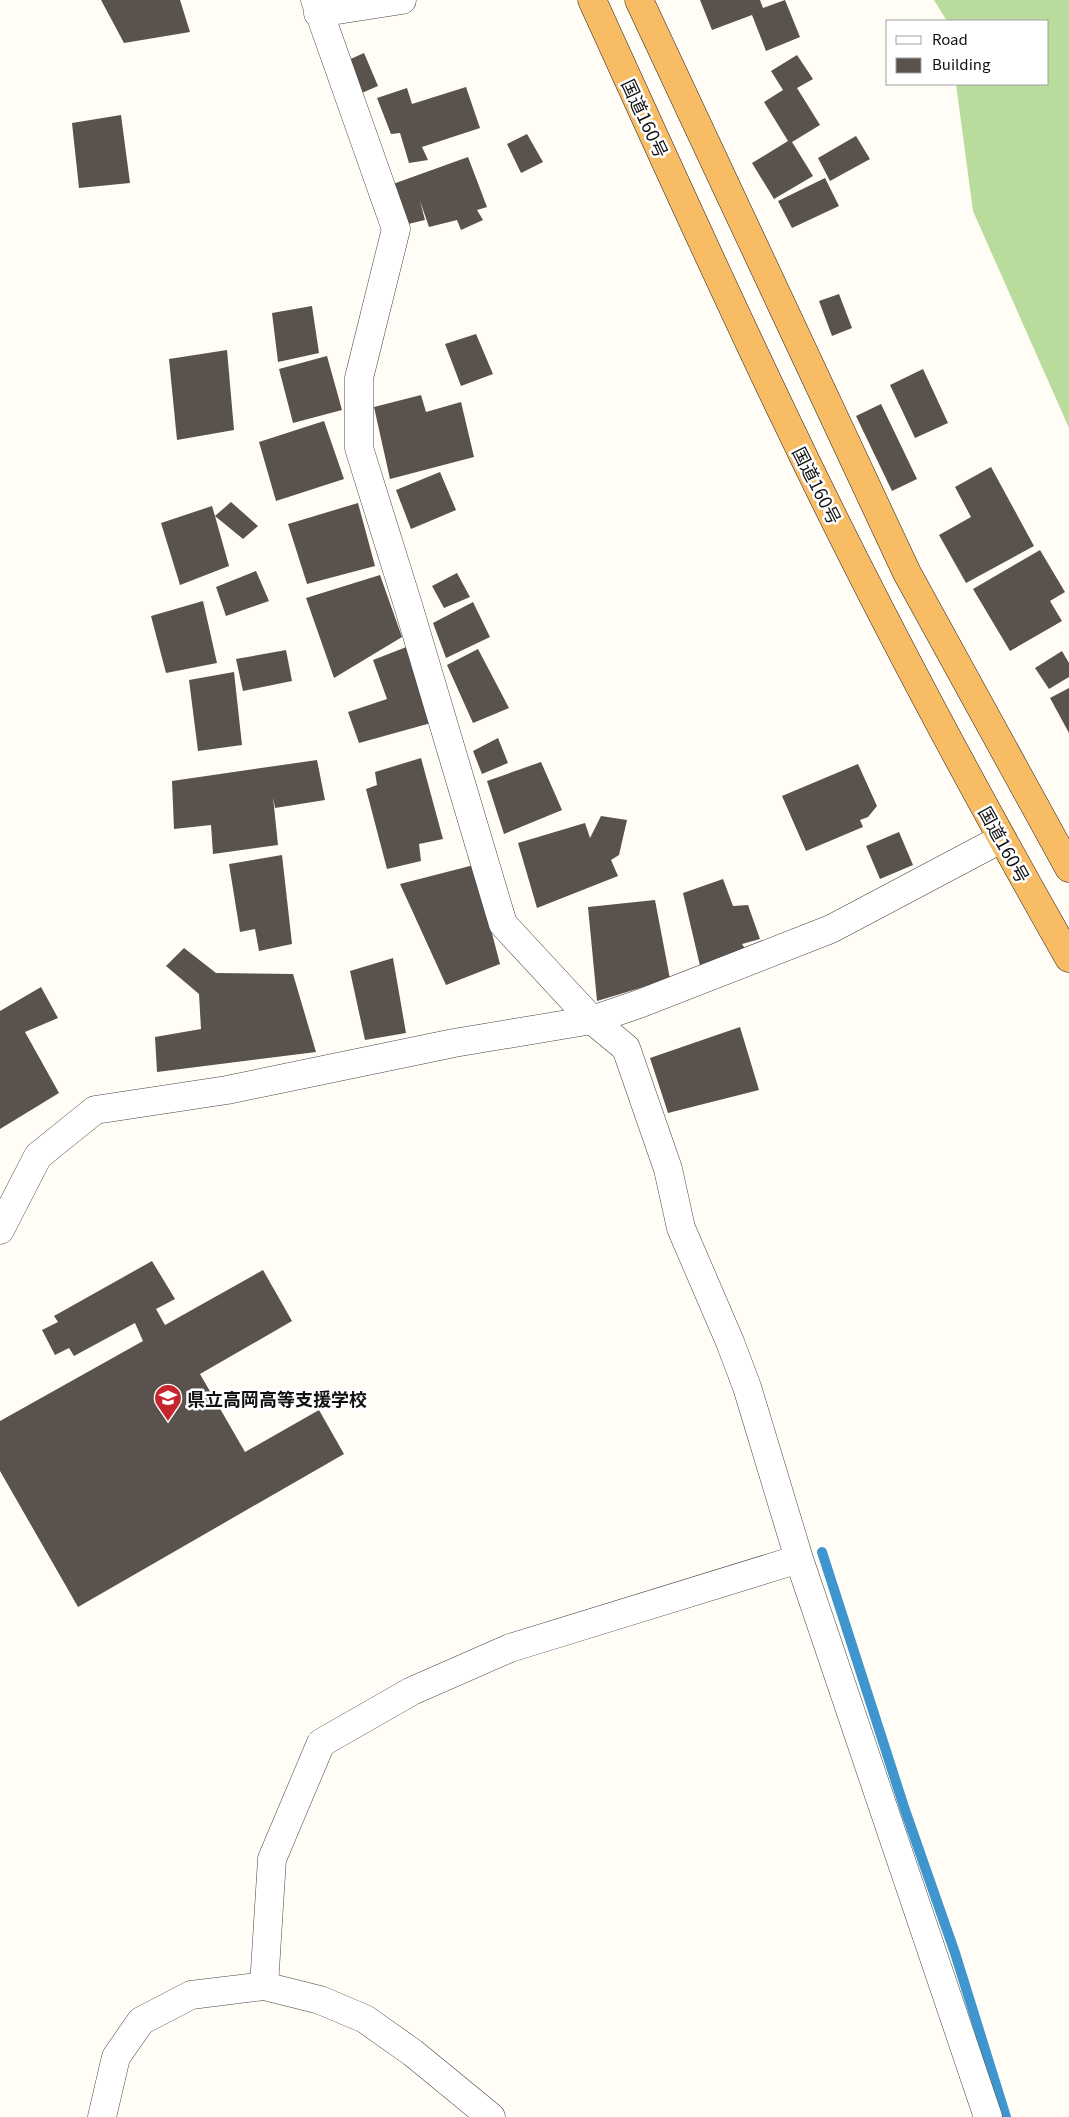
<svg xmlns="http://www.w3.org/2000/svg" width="1069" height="2117" font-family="Georgia,'Noto Sans JP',serif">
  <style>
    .forest { fill: #b9dc9c }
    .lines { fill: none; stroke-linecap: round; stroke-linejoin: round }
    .stream { stroke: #3f96cf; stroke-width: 10 }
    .building { fill: #5a524d }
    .minor-casing { stroke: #444; stroke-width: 29 }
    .tertiary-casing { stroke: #444; stroke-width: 29 }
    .trunk-casing { stroke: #222; stroke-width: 29 }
    .minor { stroke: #fff; stroke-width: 28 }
    .tertiary { stroke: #fff; stroke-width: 28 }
    .trunk { stroke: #f7bc64; stroke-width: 28 }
    .labels { text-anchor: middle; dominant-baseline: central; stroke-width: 5; stroke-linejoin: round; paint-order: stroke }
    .street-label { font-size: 18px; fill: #111; stroke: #fff }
    .poi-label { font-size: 18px; font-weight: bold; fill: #111; stroke: #fff; text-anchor: start }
  </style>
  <rect width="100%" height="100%" fill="#fffdf5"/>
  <path class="forest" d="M 934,0 L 1069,0 L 1069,428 L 973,211 L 956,84 L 1048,84 L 1048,21 L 947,21 Z"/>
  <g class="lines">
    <path class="stream" d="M 822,1552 L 905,1810 L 955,1953 L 1006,2117"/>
  </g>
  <path class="building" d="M 101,0 L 180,0 L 190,32 L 124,43 Z
    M 700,0 L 760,0 L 763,8 L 785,0 L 800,37 L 766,51 L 752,15 L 712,30 Z
    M 364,53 L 378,86 L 357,95 L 344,62 Z
    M 797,55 L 813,79 L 797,88 L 820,125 L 792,142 L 813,176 L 774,199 L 752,163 L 788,141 L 764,102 L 783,90 L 771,71 Z
    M 466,87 L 480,128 L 422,147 L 428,160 L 409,163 L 400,133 L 391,134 L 377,98 L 407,88 L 412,104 Z
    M 121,115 L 130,183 L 79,188 L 72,123 Z
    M 527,134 L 543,162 L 521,173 L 507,144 Z
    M 856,136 L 870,159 L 830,181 L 818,158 Z
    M 468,157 L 487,207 L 477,210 L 483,220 L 461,230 L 457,220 L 429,227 L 420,201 L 425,220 L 404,225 L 393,184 Z
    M 825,178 L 839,206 L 792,228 L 778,201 Z
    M 839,294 L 852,328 L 832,336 L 819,301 Z
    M 312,306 L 319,353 L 278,362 L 272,313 Z
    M 476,334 L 493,374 L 461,386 L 445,344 Z
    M 227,350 L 234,430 L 177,440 L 169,359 Z
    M 327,356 L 342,410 L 293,423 L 279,369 Z
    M 923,369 L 948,423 L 915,438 L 890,385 Z
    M 421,395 L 426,412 L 461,402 L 474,457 L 390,479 L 374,407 Z
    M 881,404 L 917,479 L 892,491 L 856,416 Z
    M 324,421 L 344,479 L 276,501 L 259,442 Z
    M 991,467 L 1034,546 L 966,583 L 939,535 L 971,517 L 955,487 Z
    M 440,472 L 456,510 L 411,529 L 396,490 Z
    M 231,502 L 258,526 L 243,539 L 215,516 L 229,566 L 180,585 L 161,523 L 212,506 L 215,516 Z
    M 358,503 L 375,566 L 307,584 L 288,524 Z
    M 1040,550 L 1065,592 L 1050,601 L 1062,621 L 1010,651 L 973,589 Z
    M 256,571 L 269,601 L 226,616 L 216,587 Z
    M 457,573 L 470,597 L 444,608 L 432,586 Z
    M 380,575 L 402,637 L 334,678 L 306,598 Z
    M 203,601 L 217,663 L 166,673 L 151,616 Z
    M 473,602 L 490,637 L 446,658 L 433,623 Z
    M 409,646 L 431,723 L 359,743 L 348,712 L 387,699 L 373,660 Z
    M 478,649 L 509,708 L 473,723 L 447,665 Z
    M 286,650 L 292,681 L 243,691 L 236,659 Z
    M 1062,651 L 1069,663 L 1069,677 L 1049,689 L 1035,668 Z
    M 234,672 L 242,745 L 198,751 L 189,680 Z
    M 1069,688 L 1069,733 L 1050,698 Z
    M 498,738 L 508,763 L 482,774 L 473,751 Z
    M 421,758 L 443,839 L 419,844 L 421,861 L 387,869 L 366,789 L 377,785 L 375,772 Z
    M 317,760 L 325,800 L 275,808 L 273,797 L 278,845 L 213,854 L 211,825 L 174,829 L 172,781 Z
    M 541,762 L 562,810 L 504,834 L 487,781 Z
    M 858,764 L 877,806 L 868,817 L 860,820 L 863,827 L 806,851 L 782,796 Z
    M 601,816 L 627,820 L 619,855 L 611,860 L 618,876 L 537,908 L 518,843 L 585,823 L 590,838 Z
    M 899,832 L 913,865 L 880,879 L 866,846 Z
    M 282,855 L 292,944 L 259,951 L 255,929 L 240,932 L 229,864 Z
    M 474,865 L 500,964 L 446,985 L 400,884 Z
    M 723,879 L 733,906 L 748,905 L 760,939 L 742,944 L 748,953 L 701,970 L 683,893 Z
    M 655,900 L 670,979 L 597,1001 L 588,907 Z
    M 184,948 L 216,973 L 293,974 L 316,1052 L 157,1072 L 155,1037 L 201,1029 L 199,994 L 166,966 Z
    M 393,958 L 406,1033 L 365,1040 L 350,971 Z
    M 41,987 L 58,1018 L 25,1032 L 59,1093 L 0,1129 L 0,1011 Z
    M 740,1027 L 759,1090 L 668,1113 L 650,1058 Z
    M 152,1261 L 175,1299 L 156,1309 L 165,1325 L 263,1270 L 292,1321 L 200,1374 L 245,1452 L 319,1410 L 344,1454 L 78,1607 L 0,1471 L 0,1421 L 143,1341 L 135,1323 L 74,1356 L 69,1348 L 55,1355 L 42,1330 L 58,1322 L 54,1316 Z"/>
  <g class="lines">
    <defs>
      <path id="minor" d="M 315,0 L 396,229 L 359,378 L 359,448 L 408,605 L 503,924 L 592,1020 L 626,1048 L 668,1169 L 681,1228 L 730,1342 L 747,1387 L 799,1559 L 988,2117
        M 318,13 L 402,0
        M 0,1230 L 38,1156 L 95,1110 L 227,1090 L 454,1043 L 592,1020 L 639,1004 L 831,929 L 1001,839
        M 264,1986 L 272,1859 L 321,1743 L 412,1691 L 510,1648 L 799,1559"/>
      <path id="tertiary" d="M 102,2117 L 116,2057 L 141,2021 L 191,1995 L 264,1986 L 320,2000 L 365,2019 L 413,2053 L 491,2117"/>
      <path id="trunk" d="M 592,0 C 656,140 719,281 786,420 C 873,603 969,782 1069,958
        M 639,0 L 907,573 L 1069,868"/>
    </defs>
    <use href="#minor" class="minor-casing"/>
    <use href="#tertiary" class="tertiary-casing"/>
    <use href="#trunk" class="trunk-casing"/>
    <use href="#minor" class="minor"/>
    <use href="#tertiary" class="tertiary"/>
    <use href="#trunk" class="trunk"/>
  </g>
  <defs>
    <symbol id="school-pin" viewBox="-11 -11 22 30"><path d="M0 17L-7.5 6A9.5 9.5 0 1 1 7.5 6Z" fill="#c4262e" stroke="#fff"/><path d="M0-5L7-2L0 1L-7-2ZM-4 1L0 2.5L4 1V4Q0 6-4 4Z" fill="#fff"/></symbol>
  </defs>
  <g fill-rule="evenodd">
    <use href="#school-pin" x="152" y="1382" width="32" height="43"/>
  </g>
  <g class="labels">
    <g class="street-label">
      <text transform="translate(646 118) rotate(65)">国道160号</text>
      <text transform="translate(818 485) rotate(63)">国道160号</text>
      <text transform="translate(1005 844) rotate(61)">国道160号</text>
    </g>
    <g class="poi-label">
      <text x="187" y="1398">県立高岡高等支援学校</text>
    </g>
  </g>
  <rect x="886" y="20" width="162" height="65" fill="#ffffff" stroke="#a0a0a0"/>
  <rect x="896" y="36" width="25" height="8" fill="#ffffff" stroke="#a0a0a0"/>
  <text x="932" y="45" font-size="15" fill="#111111">Road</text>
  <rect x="896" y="58" width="25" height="15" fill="#5a524d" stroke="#a0a0a0"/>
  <text x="932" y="70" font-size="15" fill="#111111">Building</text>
</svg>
